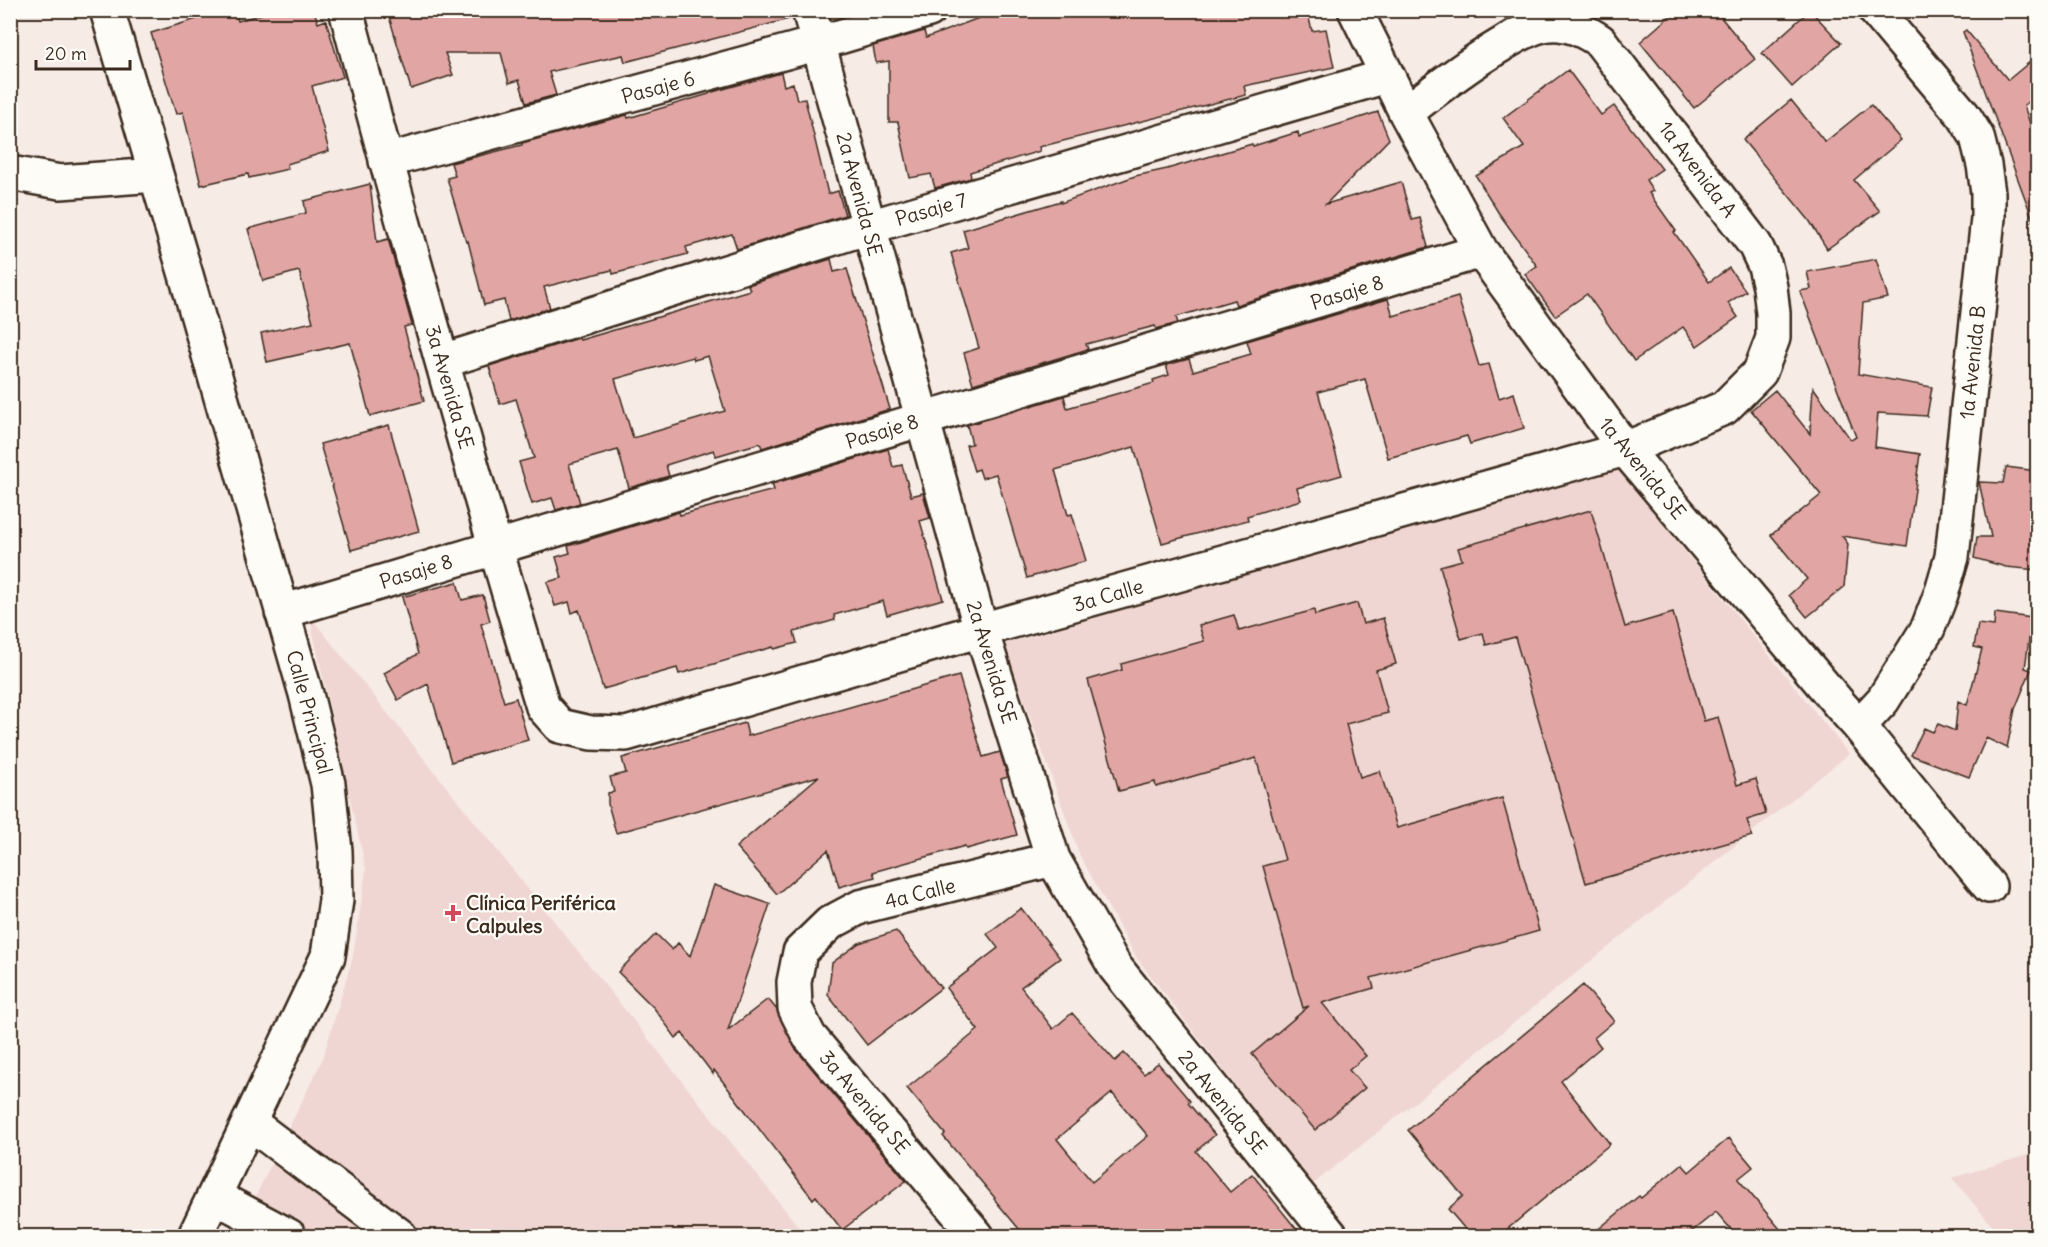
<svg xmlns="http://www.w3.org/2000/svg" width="2048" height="1247" font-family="Delius,sans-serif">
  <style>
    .built { fill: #f0d6d2 }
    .building { fill: #e1a6a4; stroke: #3b2a1e; stroke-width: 1.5; fill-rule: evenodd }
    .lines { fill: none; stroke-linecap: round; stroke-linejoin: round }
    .minor-casing { stroke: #3b2a1e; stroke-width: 38 }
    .minor { stroke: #fdfcf7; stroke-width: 33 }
    .poi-dot { fill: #d1495b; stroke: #fdfcf7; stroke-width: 2 }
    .labels { text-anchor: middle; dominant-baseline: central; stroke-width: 4.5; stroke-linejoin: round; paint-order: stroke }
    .street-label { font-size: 20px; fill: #3b2a1e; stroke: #fdfcf7 }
    .poi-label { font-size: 20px; font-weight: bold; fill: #3b2a1e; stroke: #fdfcf7; text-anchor: start }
  </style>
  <rect width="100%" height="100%" fill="#f7ebe6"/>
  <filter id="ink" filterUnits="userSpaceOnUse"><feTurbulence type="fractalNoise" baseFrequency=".0167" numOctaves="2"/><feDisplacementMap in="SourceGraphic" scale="12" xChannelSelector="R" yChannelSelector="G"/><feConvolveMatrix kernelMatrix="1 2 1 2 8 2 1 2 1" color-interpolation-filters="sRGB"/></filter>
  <g filter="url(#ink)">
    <path class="built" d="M 1618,468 L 1849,754 L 1312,1185 L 1136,957 L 1080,856 L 1004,644 Z
      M 309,615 L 806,1236 L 236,1236 L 323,1058 L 353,956 L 366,870 Z
      M 2037,1152 L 2037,1236 L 2001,1236 L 1952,1178 Z"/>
    <path class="building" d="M 226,10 L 235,10 L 238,21 L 275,10 L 314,10 L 318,23 L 326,20 L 343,77 L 312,86 L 329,151 L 287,164 L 288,169 L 249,178 L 248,174 L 201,185 L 183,112 L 176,114 L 151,33 Z
      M 387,10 L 788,10 L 789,19 L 625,62 L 623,55 L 549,72 L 556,95 L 526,103 L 519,80 L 509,83 L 501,53 L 445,53 L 453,75 L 411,89 Z
      M 1000,10 L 1307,10 L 1312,31 L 1326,29 L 1334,67 L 1244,86 L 1246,95 L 1039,147 L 1040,151 L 970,172 L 971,178 L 935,188 L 931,174 L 910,178 L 898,122 L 889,122 L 889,61 L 876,63 L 873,46 L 924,31 L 926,38 Z
      M 1677,10 L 1715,10 L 1755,59 L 1694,108 L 1640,42 Z
      M 1810,10 L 1841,43 L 1792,87 L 1762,53 Z
      M 1966,30 L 2008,80 L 2037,56 L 2037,94 L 2024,106 L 2037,144 L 2037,224 L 2035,225 L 1963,32 Z
      M 1568,70 L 1601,115 L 1614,106 L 1662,169 L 1646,180 L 1653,191 L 1649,193 L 1676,231 L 1674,232 L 1709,282 L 1729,268 L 1746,291 L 1728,303 L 1738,317 L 1697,346 L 1683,327 L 1634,361 L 1587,294 L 1555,316 L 1525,274 L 1537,266 L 1498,212 L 1476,176 L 1524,147 L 1503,118 Z
      M 781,73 L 784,86 L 793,83 L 797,100 L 805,99 L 828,194 L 838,191 L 845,215 L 737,249 L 732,234 L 686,247 L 688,254 L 613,274 L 612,270 L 544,287 L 550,308 L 509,321 L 504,300 L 484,305 L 468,241 L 466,242 L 447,178 L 455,176 L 451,163 L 522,145 L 522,143 L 627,115 L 628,118 L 709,94 L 709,93 Z
      M 1791,100 L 1825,142 L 1871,105 L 1901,140 L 1854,180 L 1880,211 L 1827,249 L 1809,220 L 1743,140 Z
      M 1378,112 L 1389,139 L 1326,204 L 1401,182 L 1412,220 L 1420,218 L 1428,247 L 1236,305 L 1234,300 L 1176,317 L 1178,323 L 1156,329 L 1155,326 L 1086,344 L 1088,349 L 973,384 L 964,353 L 979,348 L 951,253 L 968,248 L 963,230 L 1061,201 L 1061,203 L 1135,176 L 1167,169 L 1252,144 L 1253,146 L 1298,132 L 1299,137 Z
      M 370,184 L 377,242 L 388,239 L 412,325 L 404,327 L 424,401 L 370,416 L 350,343 L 267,362 L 261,333 L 313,322 L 299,271 L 263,281 L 248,229 L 306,213 L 304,201 Z
      M 831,259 L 834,272 L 847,269 L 890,409 L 762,448 L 760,443 L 716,456 L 714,450 L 666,465 L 669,476 L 629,488 L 618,450 L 569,464 L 580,503 L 556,510 L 552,498 L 532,504 L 519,462 L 534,458 L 516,399 L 500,404 L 489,366 L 579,338 L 580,340 L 750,290 L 748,285 ZM 708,356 L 725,411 L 633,438 L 615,379 L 693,357 L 694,360 Z
      M 1876,259 L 1888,298 L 1863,303 L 1858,374 L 1932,387 L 1927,416 L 1878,413 L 1875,447 L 1920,454 L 1907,546 L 1842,536 L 1848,544 L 1844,587 L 1807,617 L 1789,595 L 1807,579 L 1771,535 L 1821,495 L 1751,410 L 1775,390 L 1810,434 L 1813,387 L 1851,440 L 1856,437 L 1800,291 L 1811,289 L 1807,272 Z
      M 1458,297 L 1479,366 L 1489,364 L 1499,398 L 1514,393 L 1524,428 L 1470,444 L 1467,436 L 1388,458 L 1365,379 L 1318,392 L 1342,475 L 1297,488 L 1301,500 L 1247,516 L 1248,520 L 1162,543 L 1134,447 L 1055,470 L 1068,515 L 1072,514 L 1086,561 L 1027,578 L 996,474 L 982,478 L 979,469 L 974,471 L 966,445 L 972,444 L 967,425 L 1064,396 L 1067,408 L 1154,383 L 1153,380 L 1169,375 L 1166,365 L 1189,359 L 1193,371 L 1251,354 L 1247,341 L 1388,299 L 1393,316 Z
      M 389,425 L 419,531 L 351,550 L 320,444 Z
      M 888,449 L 893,467 L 902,465 L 911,496 L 923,493 L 930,518 L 920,521 L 943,599 L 887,615 L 883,601 L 834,615 L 835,620 L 794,632 L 797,643 L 774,649 L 773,647 L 679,674 L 677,668 L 603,689 L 579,610 L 572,613 L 569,602 L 555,606 L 547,582 L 562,578 L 556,557 L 570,553 L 568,546 L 679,512 L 680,515 L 774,490 L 772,484 Z
      M 2006,467 L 2037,471 L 2037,570 L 2006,567 L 1974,558 L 1977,537 L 1991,537 L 1979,482 L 2003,483 Z
      M 1591,510 L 1625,627 L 1673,613 L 1704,721 L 1718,717 L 1737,785 L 1756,779 L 1766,814 L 1747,820 L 1752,836 L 1586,883 L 1515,637 L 1486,645 L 1483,633 L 1461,639 L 1440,566 L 1462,560 L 1458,548 Z
      M 457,582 L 462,600 L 483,595 L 490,621 L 481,624 L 504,702 L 516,698 L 528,740 L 451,762 L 428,684 L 398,700 L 384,673 L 418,654 L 402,597 Z
      M 1357,603 L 1363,624 L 1383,618 L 1396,664 L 1376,670 L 1388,713 L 1346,724 L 1360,777 L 1380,771 L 1397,828 L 1502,798 L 1539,931 L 1371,978 L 1374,988 L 1322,1003 L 1366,1056 L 1349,1070 L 1365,1088 L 1315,1130 L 1252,1054 L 1309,1006 L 1303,1008 L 1263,866 L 1285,860 L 1256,758 L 1156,787 L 1155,782 L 1119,791 L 1088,680 L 1122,670 L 1121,664 L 1204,641 L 1199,625 L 1234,615 L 1239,631 L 1314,610 L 1315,615 Z
      M 1995,613 L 2032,618 L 2025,668 L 2031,670 L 2015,709 L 2007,748 L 1986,738 L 1969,777 L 1911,755 L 1924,728 L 1933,732 L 1938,724 L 1955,731 L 1958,701 L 1967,705 L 1982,649 L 1974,647 L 1978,624 L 1994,626 Z
      M 959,676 L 983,757 L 1000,752 L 1008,777 L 1001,779 L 1017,835 L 966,849 L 965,846 L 873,872 L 875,877 L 839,887 L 828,850 L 777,894 L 736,847 L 819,776 L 616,833 L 608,804 L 608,793 L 614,792 L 610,777 L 626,773 L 622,758 L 745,723 L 748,736 Z
      M 714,885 L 770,904 L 728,1030 L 768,999 L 777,1010 L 795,1048 L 906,1181 L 842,1230 L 816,1196 L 813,1199 L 792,1172 L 714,1070 L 713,1074 L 682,1033 L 676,1038 L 654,1008 L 618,972 L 656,934 L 672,950 L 678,943 L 690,956 Z
      M 1021,908 L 1060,958 L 1021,987 L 1053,1029 L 1072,1013 L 1115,1061 L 1124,1053 L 1144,1074 L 1158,1063 L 1190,1101 L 1188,1103 L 1215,1135 L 1196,1151 L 1230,1192 L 1252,1174 L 1302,1236 L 1025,1236 L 994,1199 L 995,1198 L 943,1136 L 945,1134 L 907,1088 L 978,1030 L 946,988 L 998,948 L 987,934 ZM 1112,1093 L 1148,1136 L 1092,1182 L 1057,1139 Z
      M 896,931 L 941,988 L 867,1045 L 828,995 L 832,963 L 859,943 Z
      M 1583,985 L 1614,1021 L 1594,1038 L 1601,1047 L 1561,1081 L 1610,1144 L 1499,1236 L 1471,1236 L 1448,1209 L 1463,1196 L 1408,1130 Z
      M 1729,1138 L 1753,1167 L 1738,1179 L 1786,1236 L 1737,1236 L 1716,1212 L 1686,1236 L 1590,1236 L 1639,1196 L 1641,1198 L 1682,1164 L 1689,1172 Z"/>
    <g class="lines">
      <defs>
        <path id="minor" d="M 107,10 L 186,275 L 306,694 L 328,784 L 335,851 L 336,900 L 328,956 L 195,1236
          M 346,10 C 408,244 473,476 543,707 L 560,726 L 591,733 L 626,734 L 981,630 L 1625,449 L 1724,408 L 1760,372 L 1773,338 L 1773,313 L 1770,287 L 1765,266 L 1755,245 L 1600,41 C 1584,30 1563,20 1543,25 C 1528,28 1514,37 1501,45 C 1467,65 1437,88 1406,113
          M 809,10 L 981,630 L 1053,859 L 1115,967 L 1331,1236
          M 1355,10 L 1406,113 L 1481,251 L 1625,449 L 1840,705 L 1859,726 L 1989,886
          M 386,161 L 819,43 L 929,10
          M 10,173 L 60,182 L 156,175
          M 443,361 L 869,227 L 1387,76
          M 282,612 L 1481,251
          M 1859,726 L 1883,700 L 1928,628 L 1941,594 L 1952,557 L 1988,218 L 1988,193 L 1984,165 L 1977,137 L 1964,116 L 1875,10
          M 249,1122 L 400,1236
          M 214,1196 L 289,1236
          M 977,1236 L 809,1036 L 795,1008 L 794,982 L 800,952 L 830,923 L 860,907 L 1053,859"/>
      </defs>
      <use href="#minor" class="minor-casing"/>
      <use href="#minor" class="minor"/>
    </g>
  </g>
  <path class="poi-dot" d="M450 904h6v6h6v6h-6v6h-6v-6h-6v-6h6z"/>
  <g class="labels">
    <g class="street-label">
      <text transform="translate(658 87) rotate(-15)">Pasaje 6</text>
      <text transform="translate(1698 169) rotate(53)">1a Avenida A</text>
      <text transform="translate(860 194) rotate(75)">2a Avenida SE</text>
      <text transform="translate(931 209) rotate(-16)">Pasaje 7</text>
      <text transform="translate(1347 292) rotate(-17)">Pasaje 8</text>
      <text transform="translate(1972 362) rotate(-84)">1a Avenida B</text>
      <text transform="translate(450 387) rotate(74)">3a Avenida SE</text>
      <text transform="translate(882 431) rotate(-17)">Pasaje 8</text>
      <text transform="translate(1643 468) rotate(51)">1a Avenida SE</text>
      <text transform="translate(416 571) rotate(-17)">Pasaje 8</text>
      <text transform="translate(1108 595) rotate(-16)">3a Calle</text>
      <text transform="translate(992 662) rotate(73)">2a Avenida SE</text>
      <text transform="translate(310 712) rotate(75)">Calle Principal</text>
      <text transform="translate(920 893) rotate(-14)">4a Calle</text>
      <text transform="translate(865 1102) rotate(50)">3a Avenida SE</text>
      <text transform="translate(1223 1102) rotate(51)">2a Avenida SE</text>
    </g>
    <g class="poi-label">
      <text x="466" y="902">Clínica Periférica<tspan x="466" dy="23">Calpules</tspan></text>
    </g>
  </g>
  <rect width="2048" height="1247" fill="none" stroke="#fdfcf7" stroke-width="36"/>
  <rect x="18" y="18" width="2012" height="1211" fill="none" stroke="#3b2a1e" stroke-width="2" filter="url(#ink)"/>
  <path d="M36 60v9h94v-9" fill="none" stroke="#3b2a1e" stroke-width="3"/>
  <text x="45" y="60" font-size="18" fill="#3b2a1e" stroke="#fdfcf7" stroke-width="4.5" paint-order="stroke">20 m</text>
</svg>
